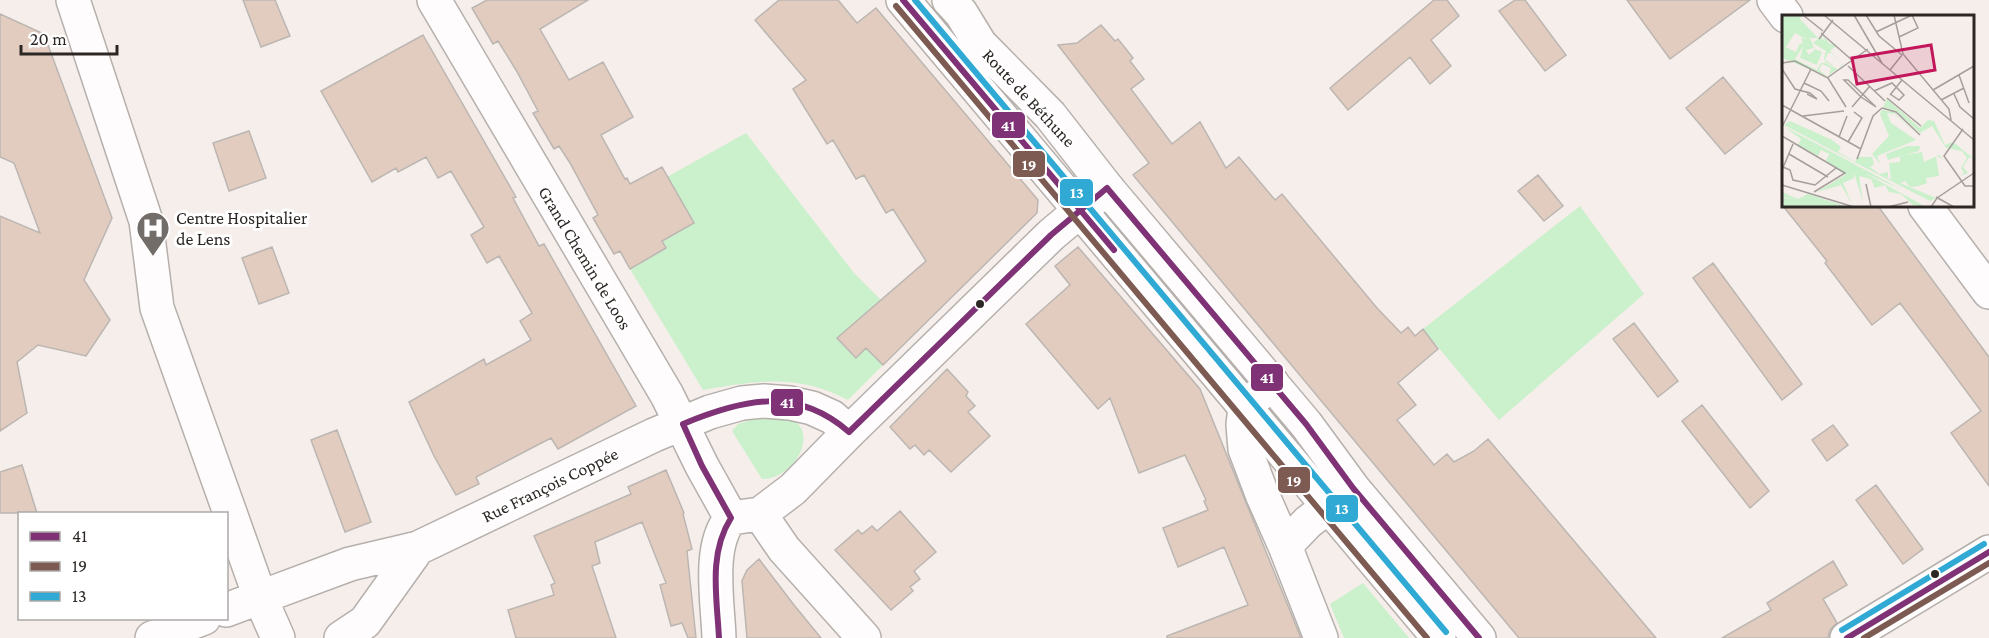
<svg xmlns="http://www.w3.org/2000/svg" width="1989" height="638" font-family="'Crimson Pro',serif">
  <style>
    .green { fill: #cbf0cc }
    .building { fill: #e1ccbf; stroke: #bcb6b2; stroke-width: 1.5 }
    .lines { fill: none; stroke-linecap: round; stroke-linejoin: round }
    .minor-casing { stroke: #b6b0ac; stroke-width: 36 }
    .major-casing { stroke: #b6b0ac; stroke-width: 36 }
    .minor { stroke: #fefcfc; stroke-width: 33 }
    .major { stroke: #fefcfc; stroke-width: 33 }
    .bus-1-casing { stroke: #fff; stroke-width: 10 }
    .bus-2-casing { stroke: #fff; stroke-width: 10 }
    .bus-3-casing { stroke: #fff; stroke-width: 10 }
    .bus-1 { stroke: #7f3376; stroke-width: 6 }
    .bus-2 { stroke: #7d5a52; stroke-width: 6 }
    .bus-3 { stroke: #30aad4; stroke-width: 6 }
    .bus-dot { fill: #2c2724; stroke: #fff; stroke-width: 2 }
    .labels { text-anchor: middle; dominant-baseline: central; stroke-width: 6; stroke-linejoin: round; paint-order: stroke }
    .street-label { font-size: 18px; fill: #2c2724; stroke: #fff }
    .poi-label { font-size: 18px; fill: #2c2724; stroke: #fff; text-anchor: start }
    .inset-road { fill: none; stroke: #a59e9b; stroke-width: 1.5 }
    .view { fill: #c2185b; fill-opacity: 0.15; stroke: #c2185b; stroke-width: 3 }
    .inset-edge { fill: none; stroke: #2c2724; stroke-width: 3 }
    .line-badge { stroke: #fff; stroke-width: 2 }
    .badge-label { font-size: 16px; text-anchor: middle; font-weight: bold; fill: #fff }
  </style>
  <rect width="100%" height="100%" fill="#f6eeea"/>
  <path class="green" d="M 746,133 L 854,273 L 881,300 L 837,338 L 855,358 L 866,348 L 883,365 L 848,400 C 797,373 757,381 703,390 L 630,269 L 666,248 L 662,240 L 694,223 L 667,177 Z
    M 1580,206 L 1644,294 L 1499,420 L 1423,329 Z
    M 762,416 C 769,416 779,415 786,417 C 823,428 795,480 762,479 L 732,431 L 738,424 Z
    M 1363,583 L 1409,638 L 1344,638 L 1330,604 Z"/>
  <path class="building" d="M 243,0 L 275,0 L 290,36 L 261,47 Z
    M 487,0 L 588,0 L 540,29 L 569,80 L 603,62 L 633,117 L 601,135 L 625,179 L 627,178 L 630,184 L 662,167 L 694,223 L 662,241 L 666,248 L 630,269 L 620,251 L 614,254 L 593,218 L 598,215 L 570,163 L 559,146 L 554,149 L 533,113 L 538,111 L 516,70 L 498,41 L 493,44 L 472,8 Z
    M 779,0 L 838,0 L 857,23 L 876,8 L 1038,200 L 1037,213 L 883,365 L 866,348 L 856,358 L 837,338 L 926,261 L 893,209 L 886,213 L 864,175 L 856,179 L 833,140 L 827,144 L 793,89 L 806,80 L 755,20 Z
    M 1434,0 L 1447,0 L 1459,16 L 1431,40 L 1451,66 L 1430,84 L 1410,57 L 1348,110 L 1330,88 Z
    M 1515,0 L 1525,0 L 1566,55 L 1545,71 L 1499,11 Z
    M 1627,0 L 1750,0 L 1670,59 Z
    M 0,14 L 44,34 L 112,218 L 84,280 L 110,320 L 86,356 L 38,345 L 17,362 L 27,413 L 0,431 L 0,216 L 40,233 L 14,163 L 0,157 Z
    M 1101,25 L 1115,41 L 1118,39 L 1133,58 L 1130,61 L 1144,79 L 1131,89 L 1172,144 L 1200,122 L 1226,168 L 1239,157 L 1275,200 L 1282,194 L 1377,308 L 1401,333 L 1408,327 L 1415,336 L 1423,329 L 1438,349 L 1398,383 L 1416,405 L 1397,420 L 1434,465 L 1447,454 L 1454,462 L 1474,451 L 1488,439 L 1656,638 L 1519,638 L 1133,175 L 1149,163 L 1058,45 L 1077,43 Z
    M 423,35 L 516,197 L 513,198 L 539,246 L 544,244 L 636,406 L 558,449 L 551,438 L 476,477 L 479,484 L 456,495 L 434,456 L 409,402 L 484,359 L 486,365 L 531,340 L 520,321 L 532,313 L 499,256 L 487,263 L 471,235 L 484,227 L 451,171 L 438,178 L 426,157 L 398,172 L 396,168 L 372,182 L 321,91 Z
    M 1723,77 L 1762,124 L 1725,154 L 1686,108 Z
    M 249,131 L 266,178 L 229,191 L 213,143 Z
    M 1538,175 L 1563,206 L 1544,221 L 1518,191 Z
    M 1783,206 L 1878,206 L 1989,357 L 1989,486 L 1951,433 L 1981,411 L 1944,361 L 1900,303 L 1872,325 L 1825,263 L 1827,261 Z
    M 272,247 L 289,293 L 259,304 L 242,258 Z
    M 1078,247 L 1200,389 L 1301,638 L 1167,638 L 1167,636 L 1248,605 L 1224,547 L 1178,567 L 1163,528 L 1208,510 L 1204,501 L 1206,500 L 1185,455 L 1139,473 L 1110,398 L 1098,409 L 1026,324 L 1070,285 L 1055,266 Z
    M 1713,263 L 1802,384 L 1782,400 L 1693,278 Z
    M 1634,323 L 1678,381 L 1658,397 L 1613,339 Z
    M 947,369 L 968,392 L 966,396 L 975,406 L 968,412 L 990,436 L 951,472 L 929,450 L 924,455 L 915,445 L 910,449 L 890,427 Z
    M 1702,405 L 1769,491 L 1750,508 L 1682,421 Z
    M 1833,425 L 1848,445 L 1827,461 L 1812,440 Z
    M 337,430 L 371,522 L 345,532 L 311,440 Z
    M 22,465 L 37,513 L 0,513 L 0,472 Z
    M 666,470 L 684,513 L 683,514 L 692,549 L 687,551 L 696,638 L 688,638 L 682,623 L 671,626 L 660,585 L 666,583 L 642,522 L 595,542 L 600,563 L 592,566 L 616,638 L 516,638 L 508,610 L 554,595 L 551,585 L 555,583 L 534,536 L 631,494 L 628,487 Z
    M 1876,485 L 1923,549 L 1903,564 L 1856,500 Z
    M 900,511 L 936,552 L 914,571 L 920,579 L 910,587 L 913,591 L 891,610 L 835,550 L 858,530 L 862,534 L 872,526 L 877,531 Z
    M 759,559 L 794,605 L 821,638 L 747,638 L 742,581 L 747,570 Z
    M 1833,561 L 1847,585 L 1823,599 L 1837,623 L 1830,630 L 1828,638 L 1722,638 L 1771,610 L 1767,603 Z"/>
  <g class="lines">
    <defs>
      <path id="minor" d="M 73,0 L 146,221 L 157,308 L 260,597 L 278,638
        M 434,0 L 667,395 L 702,466 L 731,518
        M 1774,0 L 1786,16
        M 1925,206 L 1989,292
        M 1272,383 L 1245,407 L 1243,425 L 1245,449 L 1262,494 L 1285,546 L 1321,638
        M 760,514 L 784,549 L 864,638
        M 731,518 L 760,514 L 793,489 L 849,432 L 1051,235 L 1107,188
        M 1285,546 L 1308,522 L 1352,489
        M 226,610 L 350,564 L 418,548 L 654,435 L 710,412 L 742,403 L 764,401 L 790,403 L 812,408 L 832,417 L 849,432
        M 152,638 L 204,618
        M 341,638 L 365,622 L 418,548
        M 719,638 C 718,603 707,546 731,518
        M 1847,638 L 1989,552"/>
      <path id="major" d="M 903,0 L 1439,638
        M 949,0 L 961,13 L 980,44 L 1050,115 L 1107,188 L 1306,424 L 1353,488 L 1479,638"/>
    </defs>
    <use href="#minor" class="minor-casing"/>
    <use href="#major" class="major-casing"/>
    <use href="#minor" class="minor"/>
    <use href="#major" class="major"/>
    <defs>
      <path id="bus-1" d="M 903,0 L 1114,250
        M 719,638 C 717,598 708,554 731,518 L 702,466 L 683,424 C 743,399 796,386 849,432 L 1051,235 L 1107,188 L 1306,424 L 1353,488 L 1479,638
        M 1847,638 L 1989,552"/>
      <path id="bus-2" d="M 896,6 L 1427,638
        M 1864,638 L 1989,563"/>
      <path id="bus-3" d="M 915,0 L 1446,632
        M 1842,630 L 1984,544"/>
    </defs>
    <use href="#bus-1" class="bus-1-casing"/>
    <use href="#bus-2" class="bus-2-casing"/>
    <use href="#bus-3" class="bus-3-casing"/>
    <use href="#bus-1" class="bus-1"/>
    <use href="#bus-2" class="bus-2"/>
    <use href="#bus-3" class="bus-3"/>
  </g>
  <defs>
    <symbol id="hospital-pin" viewBox="-11 -11 22 30"><path d="M0 17L-7.5 6A9.5 9.5 0 1 1 7.5 6Z" fill="#736d69" stroke="#fff"/><path d="M-5-5h3v3.5h4V-5h3V5h-3V1.5h-4V5h-3Z" fill="#fff"/></symbol>
  </defs>
  <g fill-rule="evenodd">
    <use href="#hospital-pin" x="134" y="209" width="38" height="52"/>
  </g>
  <g class="bus-dot">
    <circle cx="980" cy="304" r="5"/>
    <circle cx="1935" cy="574" r="5"/>
  </g>
  <g class="labels">
    <g class="street-label">
      <text transform="translate(1029 98) rotate(47)">Route de Béthune</text>
      <text transform="translate(585 258) rotate(59)">Grand Chemin de Loos</text>
      <text transform="translate(550 485) rotate(-26)">Rue François Coppée</text>
    </g>
    <g class="poi-label">
      <text x="176" y="218">Centre Hospitalier<tspan x="176" dy="21">de Lens</tspan></text>
    </g>
  </g>
  <g transform="translate(1782 15)">
    <rect width="192" height="192" fill="#f6eeea"/>
    <path d="M 0,0 L 20,0 L 18,4 L 36,23 L 28,23 L 32,33 L 24,35 L 27,40 L 33,34 L 40,37 L 35,50 L 18,43 L 21,31 L 13,44 L 35,55 L 39,48 L 43,48 L 56,54 L 47,60 L 49,53 L 40,49 L 37,55 L 45,61 L 0,43 ZM 13,18 L 25,25 L 19,23 L 21,29 L 18,28 L 14,37 L 4,32 ZM 40,20 L 48,29 L 55,30 L 48,36 L 61,49 L 58,54 L 60,48 L 49,38 L 46,38 L 43,45 L 54,52 L 43,47 L 42,43 L 44,36 L 31,28 L 38,22 L 43,26 ZM 105,84 L 138,113 L 146,105 L 152,106 L 163,130 L 171,127 L 192,144 L 187,142 L 181,152 L 186,158 L 178,161 L 182,158 L 179,153 L 185,143 L 180,136 L 164,133 L 150,111 L 138,118 L 114,96 L 101,92 ZM 100,95 L 112,97 L 136,121 L 113,99 L 105,98 L 109,108 L 134,125 L 95,141 L 98,149 L 90,139 L 107,121 L 98,99 ZM 8,106 L 50,125 L 59,132 L 56,137 L 73,147 L 75,142 L 90,142 L 92,149 L 88,152 L 97,159 L 106,157 L 106,162 L 103,161 L 109,165 L 107,148 L 118,147 L 118,141 L 140,137 L 142,147 L 157,140 L 162,144 L 154,141 L 157,161 L 144,163 L 145,168 L 137,171 L 128,172 L 123,166 L 118,168 L 154,183 L 148,186 L 78,150 L 2,110 ZM 1,111 L 121,175 L 83,158 L 144,192 L 131,190 L 119,179 L 107,177 L 103,170 L 93,173 L 89,164 L 77,161 L 81,187 L 72,158 L 72,163 L 61,168 L 70,189 L 59,170 L 35,177 L 63,160 L 44,146 L 47,139 L 39,135 L 36,141 L 16,130 L 19,124 ZM 125,131 L 138,131 L 137,136 L 106,145 L 104,139 ZM 0,177 L 16,184 L 26,179 L 66,192 L 0,192 L 0,183 L 15,184 L 0,182 Z" fill="#cbf0cc" fill-rule="evenodd"/>
    <path class="inset-road" d="M 21,0 L 41,16M 42,0 L 192,125M 72,0 L 100,48M 84,0 L 97,21 L 120,40M 112,0 L 121,39 L 167,94 L 169,105M 94,17 L 130,0M 39,18 L 71,46M 117,22 L 136,13 L 130,0M 37,24 L 51,5M 0,48 L 13,46 L 46,63 L 64,92M 66,51 L 103,86M 0,54 L 13,74 L 28,78 L 35,84 L 25,79M 108,55 L 120,40M 177,60 L 187,88M 45,63 L 86,34M 62,65 L 66,65 L 94,92 L 79,82 ZM 22,68 L 39,76 L 47,86M 151,75 L 192,51M 92,76 L 110,68 L 122,80 L 117,85 L 108,79M 172,79 L 178,92 L 192,104M 108,80 L 120,65M 105,83 L 139,111M 159,85 L 182,73M 0,90 L 79,134M 70,92 L 88,71M 100,93 L 114,97 L 138,120M 21,101 L 62,96M 0,112 L 29,54M 181,114 L 162,141 L 183,171 L 192,171M 0,121 L 63,158 L 32,177M 57,122 L 65,101M 66,127 L 80,103 L 72,97M 7,139 L 46,162M 75,144 L 91,101 L 100,93M 1,152 L 8,155 L 11,165 L 33,170 L 54,153M 0,155 L 11,129M 84,169 L 89,192M 0,170 L 72,192M 154,182 L 172,192M 106,192 L 126,187M 149,192 L 155,183 L 192,158"/>
    <path class="view" d="M 149,30 L 153,55 L 75,69 L 70,43 Z"/>
    <rect width="192" height="192" class="inset-edge"/>
  </g>
  <g class="line-badge">
    <rect x="991" y="111" width="35" height="28" rx="6" fill="#7f3376"/>
    <rect x="1012" y="150" width="34" height="28" rx="6" fill="#7d5a52"/>
    <rect x="1059" y="178" width="35" height="29" rx="6" fill="#30aad4"/>
    <rect x="1250" y="363" width="34" height="29" rx="6" fill="#7f3376"/>
    <rect x="770" y="388" width="34" height="29" rx="6" fill="#7f3376"/>
    <rect x="1277" y="466" width="34" height="28" rx="6" fill="#7d5a52"/>
    <rect x="1325" y="494" width="34" height="29" rx="6" fill="#30aad4"/>
  </g>
  <g class="badge-label">
    <text x="1008" y="131">41</text>
    <text x="1029" y="170">19</text>
    <text x="1077" y="198">13</text>
    <text x="1267" y="383">41</text>
    <text x="787" y="408">41</text>
    <text x="1294" y="486">19</text>
    <text x="1342" y="514">13</text>
  </g>
  <rect x="18" y="512" width="210" height="108" fill="#ffffff" stroke="#aba9a7" stroke-width="1.5"/>
  <rect x="30" y="532" width="30" height="9" fill="#7f3376" stroke="#aba9a7" stroke-width="1.5"/>
  <text x="72" y="542" font-size="18" fill="#2c2724">41</text>
  <rect x="30" y="562" width="30" height="9" fill="#7d5a52" stroke="#aba9a7" stroke-width="1.5"/>
  <text x="72" y="572" font-size="18" fill="#2c2724">19</text>
  <rect x="30" y="592" width="30" height="9" fill="#30aad4" stroke="#aba9a7" stroke-width="1.5"/>
  <text x="72" y="602" font-size="18" fill="#2c2724">13</text>
  <path d="M21 45v9h96v-9" fill="none" stroke="#2c2724" stroke-width="3"/>
  <text x="30" y="45" font-size="18" fill="#2c2724" stroke="#ffffff" stroke-width="4.5" paint-order="stroke">20 m</text>
</svg>
